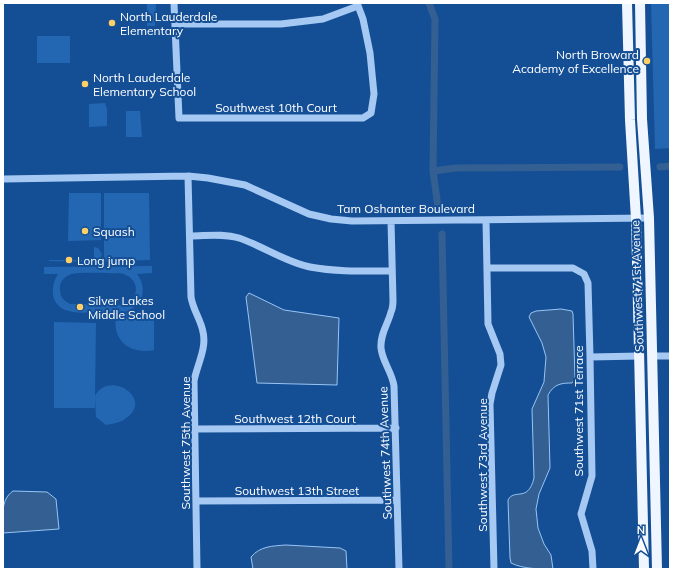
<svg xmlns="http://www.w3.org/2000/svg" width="673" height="572" font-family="Mulish,sans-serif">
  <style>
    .green { fill: #2367b3; fill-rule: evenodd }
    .water { fill: #345f92; stroke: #97c5f5 }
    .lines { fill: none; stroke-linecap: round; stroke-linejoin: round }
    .canal { stroke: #345f92; stroke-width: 7 }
    .minor { stroke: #a5c9f2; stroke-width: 7 }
    .major { stroke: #f0f6ff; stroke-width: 10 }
    .poi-dot { fill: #ffd066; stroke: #144f96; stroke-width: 1.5 }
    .labels { text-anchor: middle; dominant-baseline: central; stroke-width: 4; stroke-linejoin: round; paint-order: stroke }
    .poi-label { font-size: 12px; fill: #fff; stroke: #144f96; text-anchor: start }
    .street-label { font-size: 12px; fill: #fff; stroke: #144f96 }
  </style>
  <rect width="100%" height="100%" fill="#144f96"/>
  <path class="green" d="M 147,3 L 156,3 L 155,26 L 147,26 Z
    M 651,3 L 670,3 L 670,148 L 655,149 Z
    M 37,36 L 70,36 L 70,63 L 37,63 Z
    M 105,103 L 107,109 L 107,126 L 89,127 L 89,104 Z
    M 126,111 L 140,111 L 142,137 L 126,137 Z
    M 69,193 L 101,193 L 101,240 L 68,241 Z
    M 104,193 L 149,193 L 150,260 L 104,261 Z
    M 94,247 L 98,248 L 102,254 L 100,259 L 94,261 Z
    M 49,260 L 90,260 L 90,262 L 49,261 Z
    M 152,266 L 152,273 L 137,274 C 146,285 145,303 130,310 C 122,314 109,312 100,312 C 90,312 78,314 69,311 C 51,307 49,288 58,274 L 44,274 L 44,267 ZM 119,273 C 140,276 142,299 122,305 L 70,304 C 64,301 60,297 60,290 C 59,283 63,278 69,275 C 78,271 108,274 119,273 Z
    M 148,312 L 154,319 L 154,350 C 129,355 110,339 117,313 Z
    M 54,322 L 96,323 L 95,396 C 109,370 151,397 129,416 C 127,417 124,420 122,421 C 117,423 111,424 106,425 L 96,417 L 95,396 L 95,408 L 54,408 Z"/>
  <path class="water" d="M 249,293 L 284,310 L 339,318 L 337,385 L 257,383 L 246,297 Z
    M 561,309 L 572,311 L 573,314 L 575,379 L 572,383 C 561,383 554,384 548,395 L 550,468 L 539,494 L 536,509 L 538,528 L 544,544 L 551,555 L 553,569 C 539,569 523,569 511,563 L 510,558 L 508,500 C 514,488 528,503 534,478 L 532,409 L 544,382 L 546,357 L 542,343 L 529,317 L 531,313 L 536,311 Z
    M 13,491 L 47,492 L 56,499 L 59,529 L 3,533 C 3,517 0,500 13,491 Z
    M 286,545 L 340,548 L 346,551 L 347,569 L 253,569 L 251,557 C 260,546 273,546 286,545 Z"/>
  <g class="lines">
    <path class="canal" d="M 429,3 L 435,19 L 433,171
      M 660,167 L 670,166
      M 438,207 L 433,171 L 456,168 L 620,167
      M 442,234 L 449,569"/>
    <path class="minor" d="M 174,3 L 179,118 L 363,118 L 371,113 L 374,94 L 370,53 L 363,19 L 357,3
      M 176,24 L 281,24 L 323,19 L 358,6
      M 188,176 L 191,297 C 193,310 201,320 203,332 C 207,348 197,365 194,381 L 197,569
      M 3,179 L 188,176 L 208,178 L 245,185 L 309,214 L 331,219 L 352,221 L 649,218
      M 486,220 L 488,324 L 500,354 L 501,365 L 492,393 L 490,404 L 494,569
      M 391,221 L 393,300 C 393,304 393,308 391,312 C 388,324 380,334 381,348 C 382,361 392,372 394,386 L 399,569
      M 190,236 C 206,236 223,233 239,238 C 263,246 285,262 310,267 C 337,272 365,271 392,271
      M 487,268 L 573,268 L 584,274 L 588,283 L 590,357 L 592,476 L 581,514 L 592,551 L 593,569
      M 652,356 L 670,356
      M 590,357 L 640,356
      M 194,429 L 396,428
      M 196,501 L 397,500"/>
    <path class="major" d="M 627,3 L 630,120 L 636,219 L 644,569
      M 640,3 L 642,119 L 649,218 L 657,569"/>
  </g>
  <g class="poi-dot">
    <circle cx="112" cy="23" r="4"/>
    <circle cx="647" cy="61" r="4"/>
    <circle cx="85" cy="84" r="4"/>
    <circle cx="85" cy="231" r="4"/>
    <circle cx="69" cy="260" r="4"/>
    <circle cx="80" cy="307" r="4"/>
  </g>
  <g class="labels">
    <g class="poi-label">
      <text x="120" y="16">North Lauderdale<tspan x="120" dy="14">Elementary</tspan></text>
      <text x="639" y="54" text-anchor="end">North Broward<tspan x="639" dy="14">Academy of Excellence</tspan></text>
      <text x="93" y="77">North Lauderdale<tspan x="93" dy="14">Elementary School</tspan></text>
      <text x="93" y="231">Squash</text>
      <text x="77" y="260">Long jump</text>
      <text x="88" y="300">Silver Lakes<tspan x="88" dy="14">Middle School</tspan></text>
    </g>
    <g class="street-label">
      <text x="276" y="107">Southwest 10th Court</text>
      <text x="406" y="208">Tam Oshanter Boulevard</text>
      <text transform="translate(637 286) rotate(-92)">Southwest 71st Avenue</text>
      <text transform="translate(578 411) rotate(-90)">Southwest 71st Terrace</text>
      <text x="295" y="418">Southwest 12th Court</text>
      <text transform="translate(185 443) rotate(-90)">Southwest 75th Avenue</text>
      <text transform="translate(385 453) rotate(-92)">Southwest 74th Avenue</text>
      <text transform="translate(482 465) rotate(-90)">Southwest 73rd Avenue</text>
      <text x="297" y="490">Southwest 13th Street</text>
    </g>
  </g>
  <rect width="673" height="572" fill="none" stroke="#ffffff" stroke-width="8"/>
  <g transform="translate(641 540)" stroke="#144f96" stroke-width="3" paint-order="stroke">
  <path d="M0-3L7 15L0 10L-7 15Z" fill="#ffffff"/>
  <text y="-6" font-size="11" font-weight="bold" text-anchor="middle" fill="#ffffff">N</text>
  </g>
</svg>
